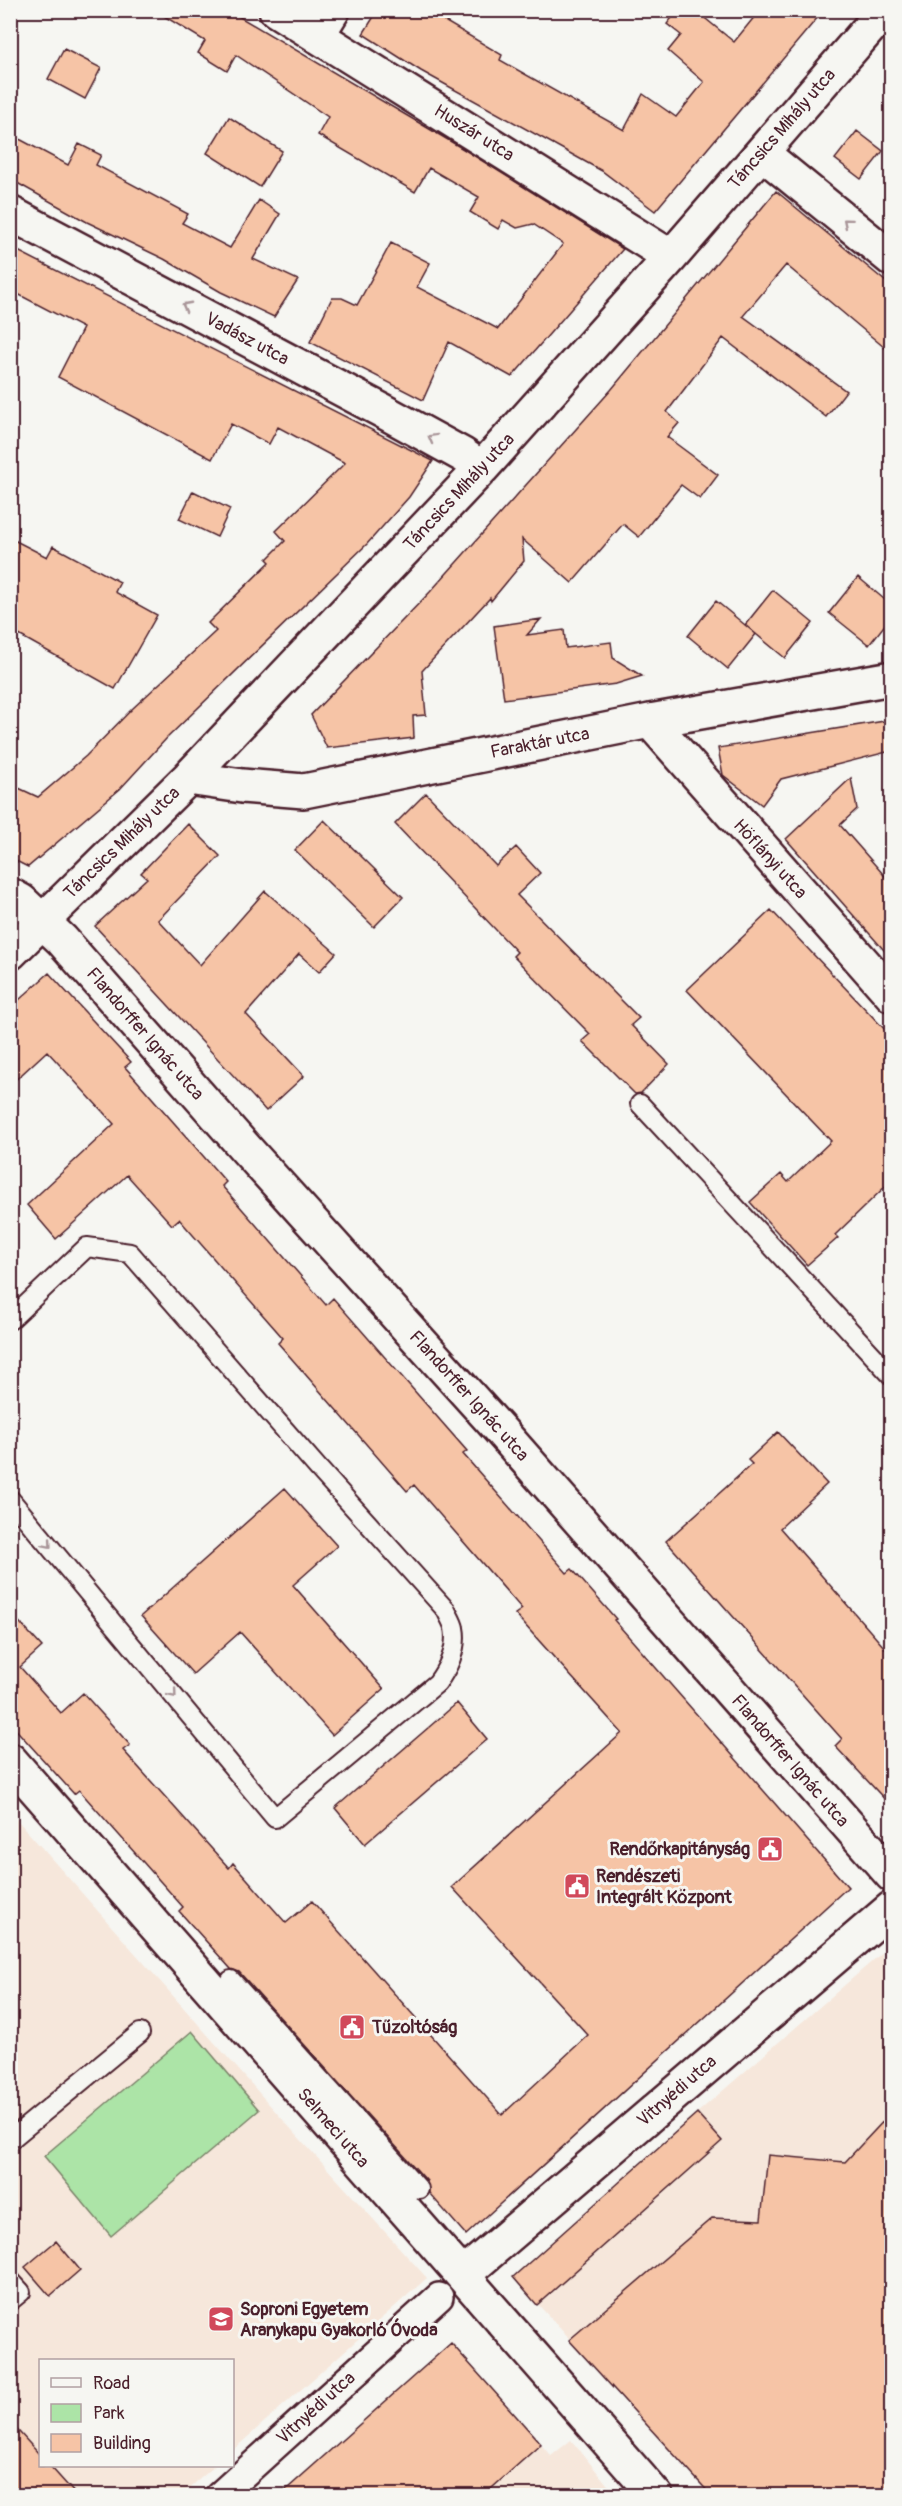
<svg xmlns="http://www.w3.org/2000/svg" width="902" height="2506" font-family="Pangolin,sans-serif">
  <style>
    .built { fill: #f6e7db }
    .green { fill: #ace4a7; stroke: #7b8269; stroke-width: 1.5 }
    .building { fill: #f6c4a6; stroke: #4a1f2b; stroke-width: 1.5 }
    .lines { fill: none; stroke-linecap: round; stroke-linejoin: round }
    .service-casing { stroke: #4a1f2b; stroke-width: 22 }
    .pedestrian-casing { stroke: #4a1f2b; stroke-width: 32 }
    .minor-casing { stroke: #4a1f2b; stroke-width: 38 }
    .tertiary-casing { stroke: #4a1f2b; stroke-width: 38 }
    .service { stroke: #f6f6f2; stroke-width: 18 }
    .pedestrian { stroke: #f6f6f2; stroke-width: 27 }
    .minor { stroke: #f6f6f2; stroke-width: 33 }
    .tertiary { stroke: #f6f6f2; stroke-width: 33 }
    .oneway { stroke: #a99598 }
    .labels { text-anchor: middle; dominant-baseline: central; stroke-width: 6; stroke-linejoin: round; paint-order: stroke }
    .street-label { font-size: 18px; fill: #4a1f2b; stroke: #f6f6f2 }
    .poi-label { font-size: 18px; font-weight: bold; fill: #4a1f2b; stroke: #f6f6f2; text-anchor: start }
  </style>
  <rect width="100%" height="100%" fill="#f6f6f2"/>
  <filter id="ink" filterUnits="userSpaceOnUse"><feTurbulence type="fractalNoise" baseFrequency=".0167" numOctaves="2"/><feDisplacementMap in="SourceGraphic" scale="12" xChannelSelector="R" yChannelSelector="G"/><feConvolveMatrix kernelMatrix="1 2 1 2 8 2 1 2 1" color-interpolation-filters="sRGB"/></filter>
  <g filter="url(#ink)">
    <path class="built" d="M 10,1812 L 292,2130 L 427,2278 L 233,2450 L 232,2360 L 40,2360 L 40,2466 L 215,2466 L 181,2495 L 11,2495 Z
      M 891,1945 L 891,2495 L 712,2495 L 513,2277 L 697,2113 Z
      M 451,2343 L 551,2456 L 571,2440 L 616,2495 L 279,2496 L 339,2442 L 352,2457 L 360,2450 L 346,2436 Z"/>
    <path class="green" d="M 192,2031 L 259,2110 L 111,2236 L 44,2156 Z"/>
    <path class="building" d="M 154,10 L 228,10 L 465,150 L 623,249 L 512,377 L 449,342 L 423,400 L 310,342 L 332,298 L 342,298 L 357,305 L 391,243 L 430,263 L 417,287 L 498,329 L 563,244 L 533,224 L 517,228 L 503,220 L 498,229 L 470,212 L 479,197 L 429,168 L 415,192 L 318,135 L 328,117 L 236,55 L 227,71 L 198,53 L 205,41 Z
      M 378,10 L 426,10 L 502,55 L 500,60 L 624,130 L 643,94 L 676,117 L 704,82 L 668,51 L 681,35 L 667,24 L 678,10 L 695,10 L 734,42 L 760,10 L 824,10 L 655,211 L 602,171 L 421,71 L 363,34 Z
      M 64,49 L 101,68 L 85,99 L 48,79 Z
      M 229,117 L 282,151 L 260,187 L 207,153 Z
      M 857,131 L 883,151 L 861,179 L 835,159 Z
      M 10,134 L 68,165 L 79,144 L 101,155 L 96,165 L 188,214 L 182,223 L 230,248 L 259,200 L 280,214 L 253,259 L 298,280 L 274,317 L 221,292 L 164,259 L 87,222 L 10,179 Z
      M 776,191 L 891,286 L 891,353 L 786,265 L 743,316 L 846,391 L 826,417 L 723,338 L 667,412 L 679,423 L 667,437 L 718,475 L 700,499 L 681,485 L 639,537 L 623,524 L 572,583 L 522,539 L 524,561 L 491,601 L 490,598 L 422,671 L 426,715 L 413,716 L 414,738 L 327,748 L 311,715 L 430,592 L 611,390 Z
      M 10,247 L 433,461 L 409,497 L 367,544 L 166,739 L 120,789 L 28,867 L 10,858 L 10,784 L 38,797 L 86,756 L 132,709 L 216,631 L 208,623 L 270,562 L 267,559 L 285,541 L 276,531 L 345,463 L 278,427 L 269,444 L 231,424 L 212,459 L 58,377 L 83,328 L 10,290 Z
      M 193,491 L 230,509 L 217,537 L 179,519 Z
      M 10,538 L 47,557 L 53,546 L 120,582 L 115,592 L 157,615 L 115,689 L 10,630 Z
      M 858,577 L 891,605 L 891,617 L 869,645 L 829,613 Z
      M 773,590 L 813,623 L 785,658 L 745,625 Z
      M 716,601 L 756,634 L 728,669 L 688,636 Z
      M 541,619 L 527,635 L 564,630 L 566,648 L 611,642 L 613,658 L 642,676 L 616,684 L 504,699 L 494,626 Z
      M 891,720 L 891,751 L 781,779 L 762,805 L 723,775 L 718,748 Z
      M 851,778 L 857,809 L 840,825 L 891,883 L 891,958 L 786,839 Z
      M 426,793 L 496,866 L 516,847 L 540,873 L 517,895 L 639,1018 L 631,1025 L 669,1064 L 641,1093 L 635,1094 L 582,1041 L 590,1034 L 513,956 L 517,952 L 395,824 Z
      M 324,820 L 403,897 L 374,927 L 295,850 Z
      M 188,824 L 220,856 L 158,920 L 200,965 L 265,891 L 336,953 L 319,972 L 299,954 L 246,1014 L 304,1076 L 266,1111 L 95,926 L 147,878 L 141,873 Z
      M 771,910 L 891,1036 L 891,1181 L 835,1235 L 838,1238 L 807,1265 L 750,1202 L 781,1174 L 788,1182 L 831,1141 L 687,990 Z
      M 49,973 L 131,1062 L 125,1067 L 226,1182 L 222,1186 L 326,1305 L 333,1298 L 467,1451 L 463,1454 L 567,1573 L 572,1569 L 616,1619 L 614,1620 L 848,1887 L 466,2235 L 429,2193 L 427,2181 L 239,1972 L 231,1969 L 179,1911 L 183,1907 L 79,1790 L 74,1794 L 10,1723 L 10,1612 L 42,1647 L 20,1667 L 61,1713 L 83,1693 L 130,1745 L 123,1750 L 229,1868 L 233,1863 L 286,1923 L 312,1901 L 502,2115 L 588,2035 L 452,1887 L 622,1733 L 515,1614 L 522,1609 L 414,1485 L 407,1491 L 278,1343 L 283,1338 L 179,1219 L 172,1225 L 127,1175 L 56,1239 L 27,1205 L 114,1124 L 47,1051 L 10,1085 L 10,1008 Z
      M 778,1432 L 827,1484 L 780,1528 L 891,1655 L 891,1806 L 835,1746 L 842,1739 L 666,1541 L 752,1464 L 748,1460 Z
      M 285,1488 L 337,1546 L 293,1585 L 384,1689 L 332,1735 L 240,1632 L 193,1674 L 141,1616 Z
      M 457,1703 L 487,1739 L 365,1844 L 335,1808 Z
      M 697,2113 L 722,2141 L 537,2305 L 513,2277 Z
      M 891,2113 L 891,2496 L 712,2496 L 569,2340 L 712,2218 L 761,2220 L 768,2155 L 845,2162 Z
      M 56,2241 L 80,2270 L 50,2296 L 25,2267 Z
      M 451,2343 L 541,2444 L 483,2496 L 279,2496 Z
      M 10,2422 L 40,2455 L 40,2466 L 50,2466 L 77,2496 L 10,2496 Z"/>
    <g class="lines">
      <defs>
        <path id="service" d="M 640,1104 L 892,1376
          M 10,1320 L 87,1247 L 130,1253 L 318,1468 L 446,1610 C 448,1615 453,1622 454,1628 C 458,1648 448,1668 437,1683 L 275,1818 L 10,1499
          M 231,1980 L 419,2189
          M 10,2140 L 140,2033
          M 10,2280 L 21,2292 L 10,2301"/>
        <path id="pedestrian" d="M 219,2496 L 439,2297"/>
        <path id="minor" d="M 276,10 L 671,257
          M 317,36 L 333,10
          M 762,153 L 892,259
          M 10,213 L 381,410 L 463,455 L 482,468
          M 650,721 L 892,995
          M 188,778 L 242,786 L 304,791 L 650,721 L 892,678
          M 10,895 L 21,901 L 62,940 L 247,1150 L 500,1430 L 892,1875
          M 10,953 L 188,778 L 482,468 L 671,257 L 885,10
          M 463,2275 L 892,1908"/>
        <path id="tertiary" d="M 10,1760 L 656,2496"/>
      </defs>
      <use href="#service" class="service-casing"/>
      <use href="#pedestrian" class="pedestrian-casing"/>
      <use href="#minor" class="minor-casing"/>
      <use href="#tertiary" class="tertiary-casing"/>
      <use href="#service" class="service"/>
      <use href="#pedestrian" class="pedestrian"/>
      <use href="#minor" class="minor"/>
      <use href="#tertiary" class="tertiary"/>
    </g>
    <defs><path id="oneway-chevron" d="M-2-3.5L2.5 0L-2 3.5" fill="none" stroke-width="1.6" stroke-linecap="round" stroke-linejoin="round" transform="scale(1.5)"/></defs>
    <g class="oneway">
      <use href="#oneway-chevron" transform="translate(847 222) rotate(-140)"/>
      <use href="#oneway-chevron" transform="translate(186 306) rotate(-152)"/>
      <use href="#oneway-chevron" transform="translate(432 438) rotate(-151)"/>
      <use href="#oneway-chevron" transform="translate(48 1544) rotate(50)"/>
      <use href="#oneway-chevron" transform="translate(173 1694) rotate(50)"/>
    </g>
  </g>
  <defs>
    <symbol id="civic-square" viewBox="-11 -11 22 22"><rect x="-9" y="-9" width="18" height="18" rx="4" fill="#d1495b" stroke="#f6f6f2"/><path d="M-.6-6.5H3V-4.5H.6V-3L4-1V1h2V6H-6V1h2V-1L-.6-3ZM-1.2 2.5V6h2.4V2.5Z" fill="#fff"/></symbol>
    <symbol id="school-square" viewBox="-11 -11 22 22"><rect x="-9" y="-9" width="18" height="18" rx="4" fill="#d1495b" stroke="#f6f6f2"/><path d="M0-5L7-2L0 1L-7-2ZM-4 1L0 2.5L4 1V4Q0 6-4 4Z" fill="#fff"/></symbol>
  </defs>
  <g fill-rule="evenodd">
    <use href="#civic-square" x="755" y="1834" width="30" height="30"/>
    <use href="#civic-square" x="562" y="1871" width="30" height="30"/>
    <use href="#civic-square" x="337" y="2012" width="30" height="30"/>
    <use href="#school-square" x="206" y="2304" width="30" height="30"/>
  </g>
  <g class="labels">
    <g class="street-label">
      <text transform="translate(782 129) rotate(-49)">Táncsics Mihály utca</text>
      <text transform="translate(474 133) rotate(32)">Huszár utca</text>
      <text transform="translate(247 339) rotate(28)">Vadász utca</text>
      <text transform="translate(459 492) rotate(-47)">Táncsics Mihály utca</text>
      <text transform="translate(540 743) rotate(-11)">Faraktár utca</text>
      <text transform="translate(122 843) rotate(-44)">Táncsics Mihály utca</text>
      <text transform="translate(770 859) rotate(48)">Höflányi utca</text>
      <text transform="translate(145 1034) rotate(49)">Flandorffer Ignác utca</text>
      <text transform="translate(469 1396) rotate(48)">Flandorffer Ignác utca</text>
      <text transform="translate(790 1761) rotate(49)">Flandorffer Ignác utca</text>
      <text transform="translate(677 2091) rotate(-41)">Vitnyédi utca</text>
      <text transform="translate(333 2128) rotate(49)">Selmeci utca</text>
      <text transform="translate(316 2408) rotate(-42)">Vitnyédi utca</text>
    </g>
    <g class="poi-label">
      <text x="750" y="1849" text-anchor="end">Rendőrkapitányság</text>
      <text x="596" y="1876">Rendészeti<tspan x="596" dy="21">Integrált Központ</tspan></text>
      <text x="372" y="2027">Tűzoltóság</text>
      <text x="240" y="2309">Soproni Egyetem<tspan x="240" dy="21">Aranykapu Gyakorló Óvoda</tspan></text>
    </g>
  </g>
  <rect width="902" height="2506" fill="none" stroke="#f6f6f2" stroke-width="36"/>
  <rect x="18" y="18" width="866" height="2470" fill="none" stroke="#4a1f2b" stroke-width="2" filter="url(#ink)"/>
  <rect x="39" y="2359" width="195" height="108" fill="#f6f6f2" stroke="#b1a0a2" stroke-width="1.5"/>
  <rect x="51" y="2378" width="30" height="9" fill="#f6f6f2" stroke="#b1a0a2" stroke-width="1.5"/>
  <text x="93" y="2389" font-size="18" fill="#4a1f2b">Road</text>
  <rect x="51" y="2404" width="30" height="18" fill="#ace4a7" stroke="#b1a0a2" stroke-width="1.5"/>
  <text x="93" y="2419" font-size="18" fill="#4a1f2b">Park</text>
  <rect x="51" y="2434" width="30" height="18" fill="#f6c4a6" stroke="#b1a0a2" stroke-width="1.5"/>
  <text x="93" y="2449" font-size="18" fill="#4a1f2b">Building</text>
</svg>
